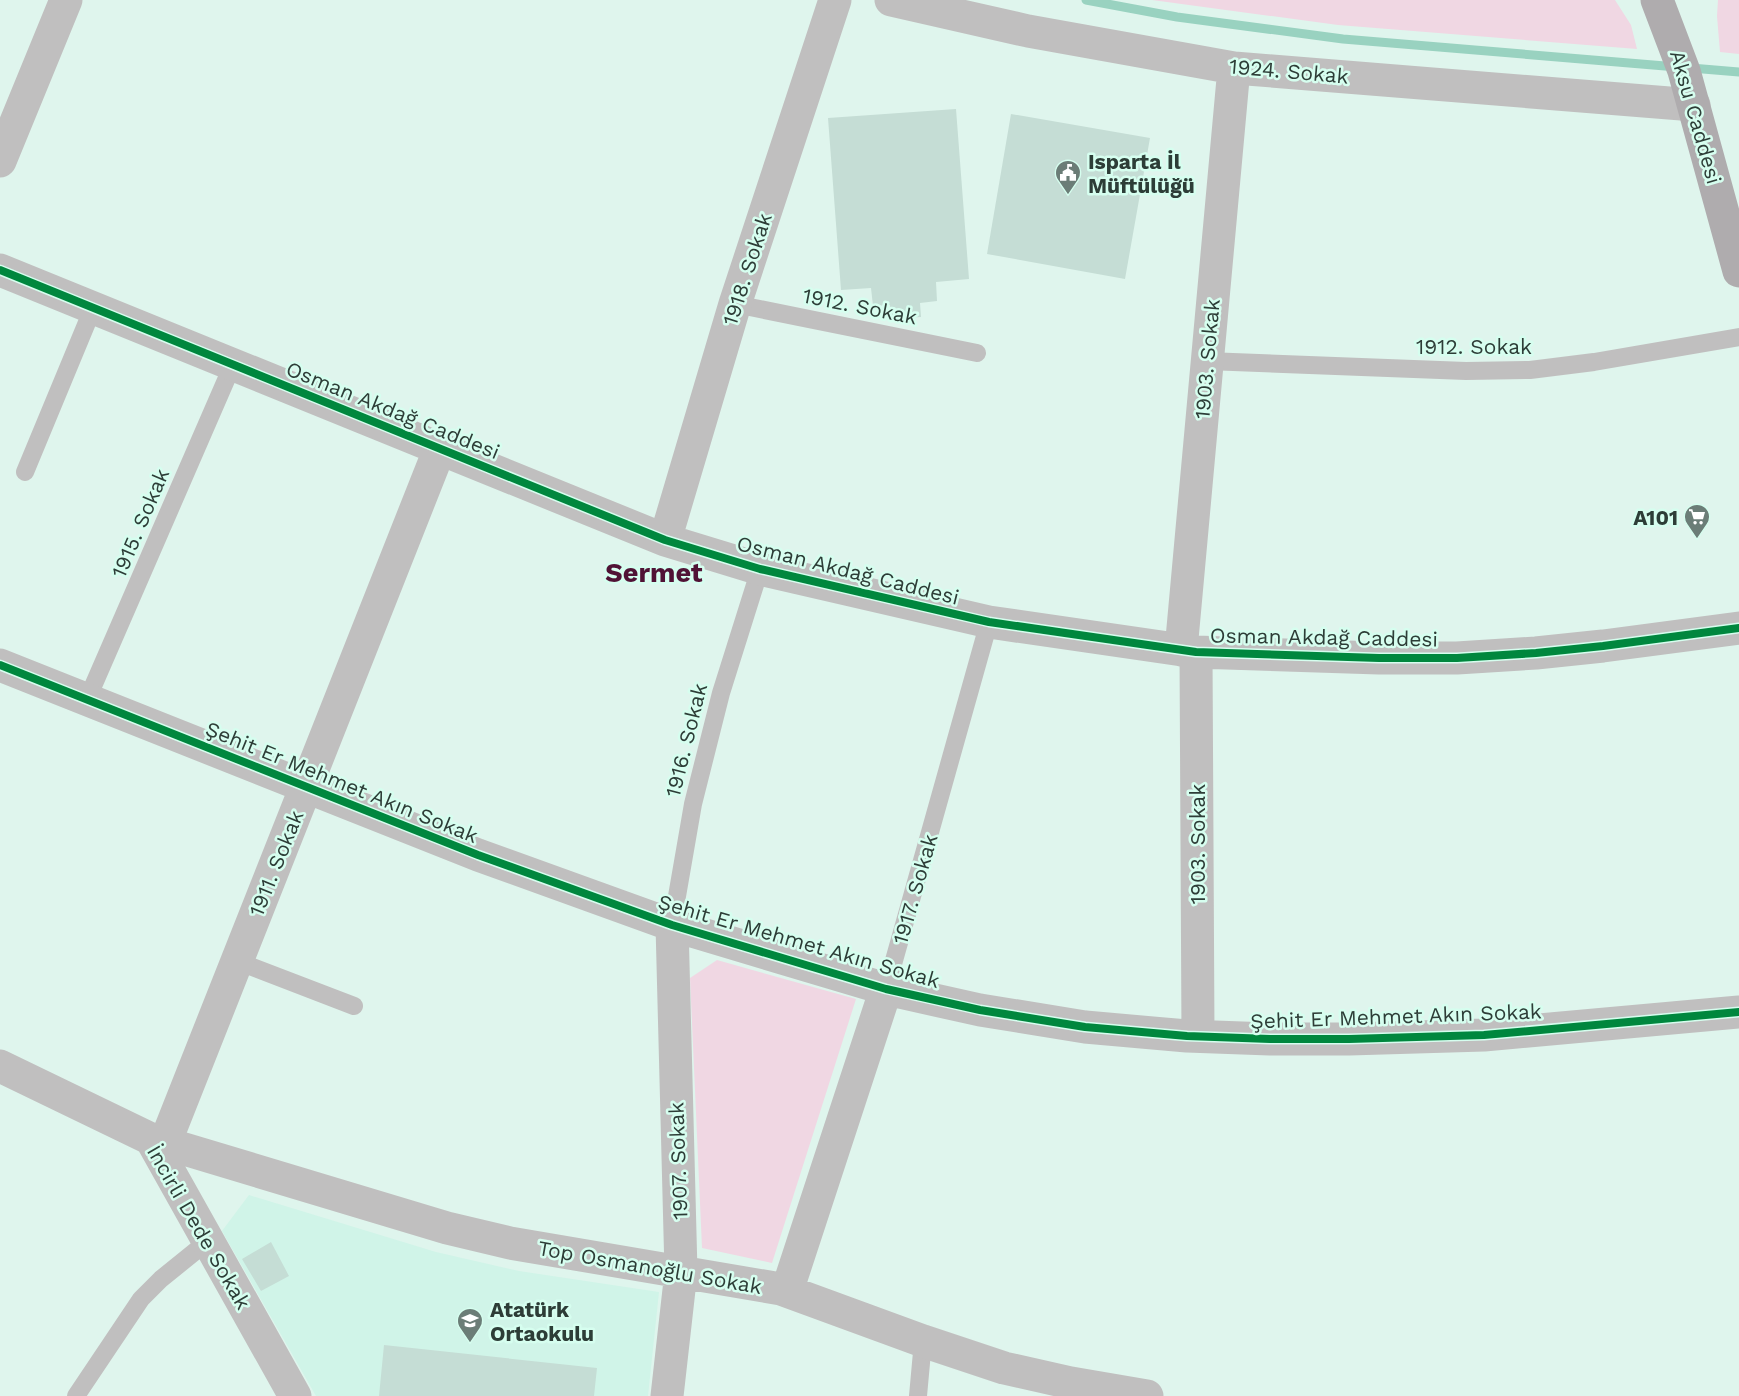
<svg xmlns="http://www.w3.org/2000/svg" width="1739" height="1396" font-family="'Work Sans',sans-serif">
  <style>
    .built { fill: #d0f4e8 }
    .green { fill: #f0d7e3 }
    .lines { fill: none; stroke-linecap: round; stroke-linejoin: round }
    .stream { stroke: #99d2c0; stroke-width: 9 }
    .building { fill: #c5ddd5 }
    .service { stroke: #c0bfbf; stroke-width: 18 }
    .minor { stroke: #c0bfbf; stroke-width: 33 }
    .primary { stroke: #afacae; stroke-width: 33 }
    .cycleway-casing { stroke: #d6feef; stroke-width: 11 }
    .cycleway { stroke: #00873e; stroke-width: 8 }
    .labels { text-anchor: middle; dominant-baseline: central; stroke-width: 5; stroke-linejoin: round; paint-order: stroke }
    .street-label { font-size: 21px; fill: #2d3d37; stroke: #d6feef }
    .poi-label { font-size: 21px; font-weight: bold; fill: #2d3d37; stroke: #d6feef; text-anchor: start }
    .district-label { font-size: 27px; font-weight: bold; fill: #501235; stroke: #d6feef }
  </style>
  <rect width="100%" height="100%" fill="#dff5ed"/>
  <path class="built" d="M 249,1195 L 436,1252 L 519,1271 L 659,1292 L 648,1396 L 316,1396 L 222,1231 Z"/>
  <path class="green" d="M 1152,0 L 1615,0 L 1631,25 L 1637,49 L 1338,25 Z
    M 1718,0 L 1739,0 L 1739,54 L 1720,52 L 1717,16 Z
    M 717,960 L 856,999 L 772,1263 L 702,1248 L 690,978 Z"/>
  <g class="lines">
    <path class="stream" d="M 1086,0 L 1177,17 L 1343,39 L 1677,67
      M 1691,68 L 1739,72"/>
  </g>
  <path class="building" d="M 956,109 L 969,279 L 936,282 L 937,301 L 920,303 L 921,317 L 891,319 L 890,305 L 873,306 L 871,288 L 841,290 L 828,118 Z
    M 1011,114 L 1150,138 L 1125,279 L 987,254 Z
    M 271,1242 L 289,1276 L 261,1291 L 242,1259 Z
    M 384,1345 L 597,1368 L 594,1396 L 379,1396 Z"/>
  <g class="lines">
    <path class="service" d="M 735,304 L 977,353
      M 1207,361 L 1466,371 L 1530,370 L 1594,362 L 1739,337
      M 25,472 L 93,308
      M 87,700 L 233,364
      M 672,925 L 693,804 L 721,693 L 760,569
      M 237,961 L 354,1006
      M 886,989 L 989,622
      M 76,1396 L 141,1299 L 161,1279 L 208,1241
      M 918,1396 L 923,1341"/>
    <path class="minor" d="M 891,0 L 1028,31 L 1234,68 L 1694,105
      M 0,161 L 66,0
      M 0,270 L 665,540 L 760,569 L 989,622 L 1196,652 L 1379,658 L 1457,658 L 1536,653 L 1603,646 L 1739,628
      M 665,540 L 735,304 L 835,0
      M 1181,650 L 1234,68
      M 1196,652 L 1198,1036
      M 0,665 L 478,855 L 672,925 L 886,989 L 980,1010 L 1085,1027 L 1187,1036 L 1270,1039 L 1349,1039 L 1484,1035 L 1739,1012
      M 0,1066 L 151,1139 L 295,1396
      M 151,1139 L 447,1228 L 510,1243 L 781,1289 L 923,1341 L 1004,1368 L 1071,1383 L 1147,1396
      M 165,1143 L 440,448
      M 787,1291 L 886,989
      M 667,1396 L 681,1272 L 672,925"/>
    <path class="primary" d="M 1657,0 L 1684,71 L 1739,271"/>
    <defs>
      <path id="cycleway" d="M 0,270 L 665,540 L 760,569 L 989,622 L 1196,652 L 1379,658 L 1457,658 L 1536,653 L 1603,646 L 1739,628
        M 0,665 L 478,855 L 672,925 L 886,989 L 980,1010 L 1085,1027 L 1187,1036 L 1270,1039 L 1349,1039 L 1484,1035 L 1739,1012"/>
    </defs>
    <use href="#cycleway" class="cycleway-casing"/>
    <use href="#cycleway" class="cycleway"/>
  </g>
  <defs>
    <symbol id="civic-pin" viewBox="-11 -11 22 30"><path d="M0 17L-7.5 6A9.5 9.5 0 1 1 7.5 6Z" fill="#6b7d77" stroke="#d6feef"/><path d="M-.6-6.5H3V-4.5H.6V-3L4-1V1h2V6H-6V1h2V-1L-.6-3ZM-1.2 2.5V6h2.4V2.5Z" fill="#fff"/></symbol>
    <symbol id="supermarket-pin" viewBox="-11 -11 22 30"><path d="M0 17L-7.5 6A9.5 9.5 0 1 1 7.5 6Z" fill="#6b7d77" stroke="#d6feef"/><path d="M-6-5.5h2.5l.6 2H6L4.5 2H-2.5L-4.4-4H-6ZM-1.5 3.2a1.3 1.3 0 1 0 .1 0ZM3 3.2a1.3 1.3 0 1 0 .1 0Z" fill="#fff"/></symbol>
    <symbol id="school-pin" viewBox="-11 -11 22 30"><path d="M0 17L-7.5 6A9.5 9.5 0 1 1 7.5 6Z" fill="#6b7d77" stroke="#d6feef"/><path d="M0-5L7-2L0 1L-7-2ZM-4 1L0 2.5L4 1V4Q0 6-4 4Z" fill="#fff"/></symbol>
  </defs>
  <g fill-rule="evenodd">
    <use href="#civic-pin" x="1053" y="158" width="30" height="40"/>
    <use href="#supermarket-pin" x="1682" y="502" width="30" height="40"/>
    <use href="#school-pin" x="455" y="1306" width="30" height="40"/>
  </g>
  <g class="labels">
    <g class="street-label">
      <text transform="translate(1289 71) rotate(5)">1924. Sokak</text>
      <text transform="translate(1696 117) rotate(74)">Aksu Caddesi</text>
      <text transform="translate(747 269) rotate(-72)">1918. Sokak</text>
      <text transform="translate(860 306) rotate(11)">1912. Sokak</text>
      <text x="1474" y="346">1912. Sokak</text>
      <text transform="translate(1207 359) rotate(-85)">1903. Sokak</text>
      <text transform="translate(393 410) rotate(22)">Osman Akdağ Caddesi</text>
      <text transform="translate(140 523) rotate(-67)">1915. Sokak</text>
      <text transform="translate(848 570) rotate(14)">Osman Akdağ Caddesi</text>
      <text transform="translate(1324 637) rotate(1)">Osman Akdağ Caddesi</text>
      <text transform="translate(686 740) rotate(-76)">1916. Sokak</text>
      <text transform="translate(342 782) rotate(22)">Şehit Er Mehmet Akın Sokak</text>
      <text transform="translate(1197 844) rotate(-90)">1903. Sokak</text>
      <text transform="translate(276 863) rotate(-68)">1911. Sokak</text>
      <text transform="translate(915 889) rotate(-74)">1917. Sokak</text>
      <text transform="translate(799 941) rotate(16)">Şehit Er Mehmet Akın Sokak</text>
      <text transform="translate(1396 1016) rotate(-2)">Şehit Er Mehmet Akın Sokak</text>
      <text transform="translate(678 1161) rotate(-92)">1907. Sokak</text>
      <text transform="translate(199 1227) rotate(60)">İncirli Dede Sokak</text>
      <text transform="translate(650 1267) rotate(10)">Top Osmanoğlu Sokak</text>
    </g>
    <g class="poi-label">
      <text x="1088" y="161">Isparta İl<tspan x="1088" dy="24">Müftülüğü</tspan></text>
      <text x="1678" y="517" text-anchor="end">A101</text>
      <text x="490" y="1309">Atatürk<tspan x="490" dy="24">Ortaokulu</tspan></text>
    </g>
    <g class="district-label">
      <text x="654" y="573">Sermet</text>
    </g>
  </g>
</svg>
